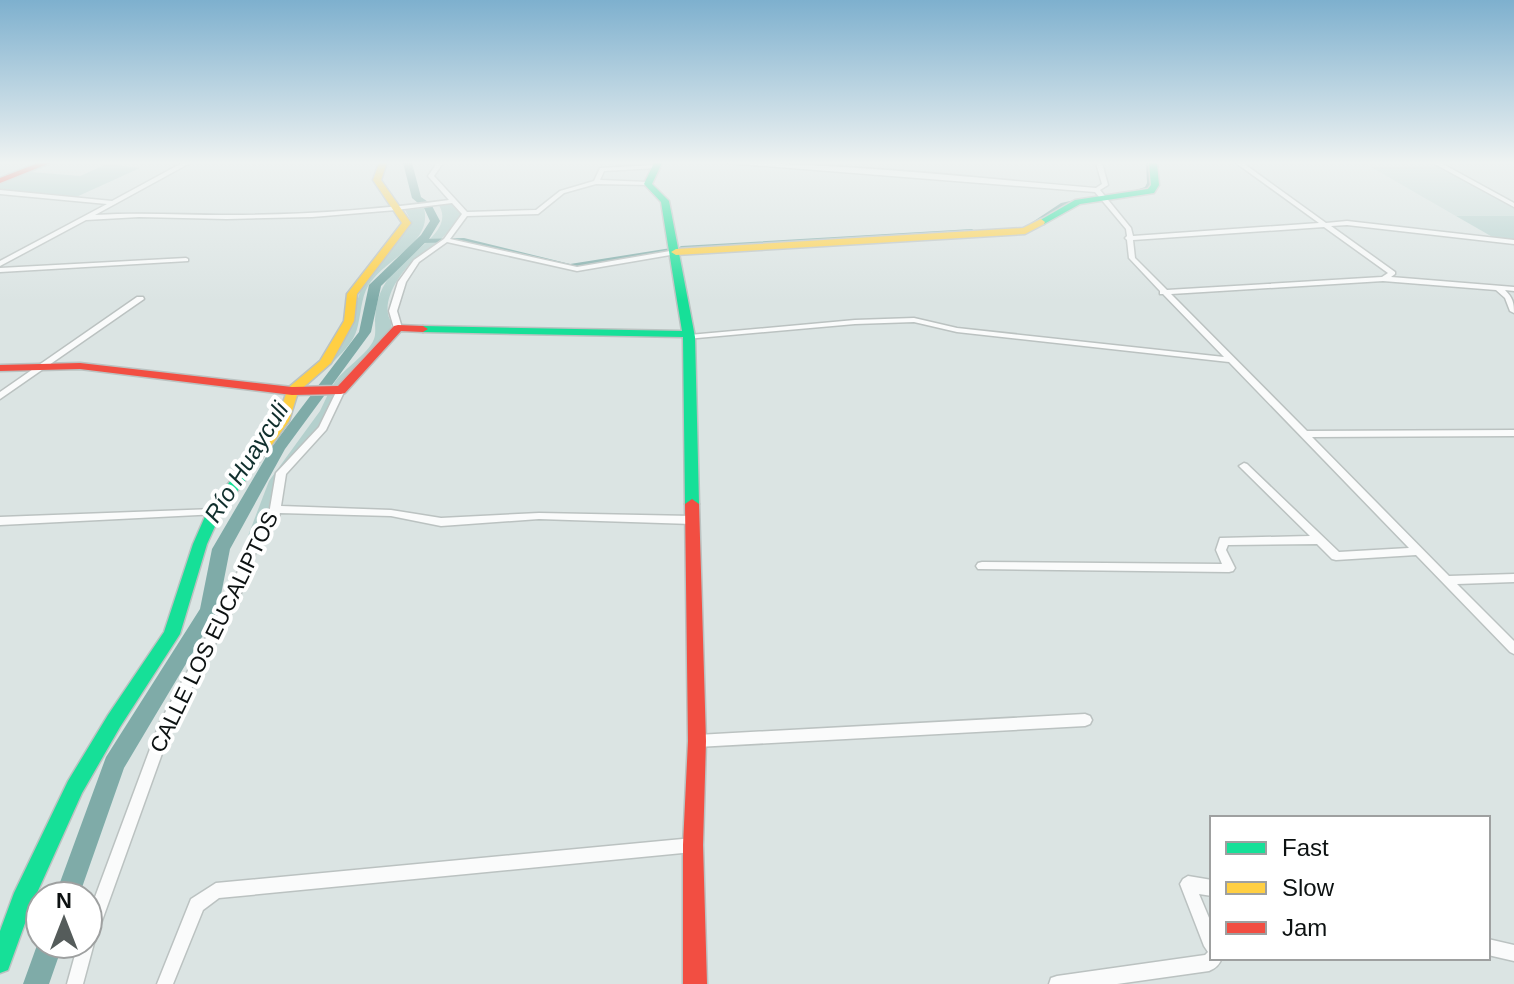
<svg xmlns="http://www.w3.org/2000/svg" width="1514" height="984" font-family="Helvetica,sans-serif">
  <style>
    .built { fill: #c9dbd9 }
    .green { fill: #b4d0cd }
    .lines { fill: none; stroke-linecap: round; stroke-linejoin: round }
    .canal { fill: #7faba8; fill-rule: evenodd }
    .river { fill: #7faba8; fill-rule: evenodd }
    .street-casing { stroke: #bbc2c1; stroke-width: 3 }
    .fast-casing { stroke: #bbc2c1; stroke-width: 3 }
    .slow-casing { stroke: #bbc2c1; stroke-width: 3 }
    .jam-casing { stroke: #bbc2c1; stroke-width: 3 }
    .street { fill: #fafbfb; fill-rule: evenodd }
    .fast { fill: #16e098; fill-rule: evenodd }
    .slow { fill: #ffcf43; fill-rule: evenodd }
    .jam { fill: #f24e42; fill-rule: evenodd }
    .labels { text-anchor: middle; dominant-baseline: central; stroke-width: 8; stroke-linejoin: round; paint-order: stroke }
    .street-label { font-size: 22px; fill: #0d1212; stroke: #fff }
    .water-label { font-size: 24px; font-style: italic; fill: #102f2d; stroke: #fff }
  </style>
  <rect width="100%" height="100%" fill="#dbe4e3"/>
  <path class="built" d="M 1438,166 L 1514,207 L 1514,216 L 1456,216 L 1371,167 Z"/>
  <path class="green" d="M 107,164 L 140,168 L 74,198 L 0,191 L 0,184 L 31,172 L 80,176 Z
    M 438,204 L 452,204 L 462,215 C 455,222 449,232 441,239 C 434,246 424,251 416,258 C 400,272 378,304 392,323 L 390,330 L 340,385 L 333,385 C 343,368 368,355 374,339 C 376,334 375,326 375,320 C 376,300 381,286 395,270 C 408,253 457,230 438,204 Z
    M 424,208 C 433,244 385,258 368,286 C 361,298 361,315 357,329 C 354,342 340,355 331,364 L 348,332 L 362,285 L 409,228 L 411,221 L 405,210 Z
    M 1456,216 L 1514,216 L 1514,241 L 1496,239 Z
    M 329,392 L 334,393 L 319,429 L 277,474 L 266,522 L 238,562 L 269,481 L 320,411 Z"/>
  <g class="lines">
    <path class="canal" d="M 1146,163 L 1152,163 L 1153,183 L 1149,189 L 1130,194 L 1130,192 L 1145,187 L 1147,183 Z
      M 1088,197 L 1090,198 L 1090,200 L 1065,205 L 1036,224 L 1031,223 L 1061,203 Z
      M 972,229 L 975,231 L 974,232 L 681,250 L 678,248 L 681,246 Z
      M 464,238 L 570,264 L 671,248 L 674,250 L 671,252 L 570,268 L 464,242 L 420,243 L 417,241 L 420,239 Z"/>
    <path class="river" d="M 403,163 L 412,163 L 421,197 L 431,204 L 440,221 L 429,239 L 381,286 L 371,332 L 285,449 L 230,549 L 218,610 L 124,768 L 79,896 L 55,896 L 106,757 L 200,609 L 212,549 L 273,445 L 359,332 L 369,285 L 421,235 L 430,221 L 424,208 L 412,198 Z
      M 40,937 L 40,944 L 63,944 L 49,984 L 23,984 Z"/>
    <defs>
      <path id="street" d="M 182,163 L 190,163 L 95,215 C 140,212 184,215 229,215 C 303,215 376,210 449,200 L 428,176 L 437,163 L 443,163 L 434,176 L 467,212 L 536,210 L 560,191 L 594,181 L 600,168 L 654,165 L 657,167 L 656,168 L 604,171 L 600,180 L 648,182 L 651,184 L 650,185 L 596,184 L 564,193 L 538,214 L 467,216 L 450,239 L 577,267 L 676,250 L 679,252 L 676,254 L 577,271 L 447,242 L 419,262 L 406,282 L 397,311 L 402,328 L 398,330 L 394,328 L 389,311 L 398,282 L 414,260 L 444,239 L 462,214 L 452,203 L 396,210 L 312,217 L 227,219 L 139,217 L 86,220 L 0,266 L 0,261 L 107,204 L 0,194 L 0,190 L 112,201 Z
        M 727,163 C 850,163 974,178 1096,188 L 1102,184 L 1096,163 L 1102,163 L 1108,185 L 1100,190 L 1131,228 L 1133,236 L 1319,223 L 1236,163 L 1243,163 L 1326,223 L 1347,221 L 1514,240 L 1514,244 L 1347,225 L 1331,226 L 1395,272 L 1395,274 L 1391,277 L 1514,287 L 1514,291 L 1505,290 C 1513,298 1514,303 1514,313 L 1510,311 L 1505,298 L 1496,290 L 1383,281 L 1171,294 L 1307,431 L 1514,430 L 1514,436 L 1312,437 L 1449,576 L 1514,574 L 1514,582 L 1457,584 L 1514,641 L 1514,654 L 1510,652 L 1416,555 L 1336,560 L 1332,559 L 1317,544 L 1228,545 L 1226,550 L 1235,568 L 1233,571 L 1229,572 L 978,569 L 976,566 L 978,563 L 982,562 L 1222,564 L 1216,550 L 1220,538 L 1310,536 L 1241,468 L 1239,466 L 1244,463 L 1247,464 L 1339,552 L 1409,548 L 1229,362 L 957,332 L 914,322 L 855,324 L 686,339 L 686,335 L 689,335 L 855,320 L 914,318 L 957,328 L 1224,357 L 1163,294 L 1160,294 L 1160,291 L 1129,258 L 1127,240 L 1125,238 L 1127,236 L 1126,229 L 1095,192 ZM 1324,227 L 1388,273 L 1382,277 L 1167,290 L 1135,258 L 1133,240 Z
        M 1433,163 L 1441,163 L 1514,203 L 1514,207 Z
        M 186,258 L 188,259 L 188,261 L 0,272 L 0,268 Z
        M 137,297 L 143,297 L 144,299 L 0,399 L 0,392 Z
        M 341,387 L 345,390 L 326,430 L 286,474 L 281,506 L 391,510 L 441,518 L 539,513 L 692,516 L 697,520 L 692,524 L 539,519 L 441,526 L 391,516 L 280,513 L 278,521 L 255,554 L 239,599 L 173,723 L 94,943 L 83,984 L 67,984 L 78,944 L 88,944 L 88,916 L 160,722 L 227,599 L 245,553 L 268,520 L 276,473 L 319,427 L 337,390 Z
        M 214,509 L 219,512 L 218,514 L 0,525 L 0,517 Z
        M 1085,714 L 1090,716 L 1092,720 L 1090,724 L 1085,726 L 697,747 L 692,745 L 690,741 L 692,737 L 697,735 Z
        M 693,838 L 698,840 L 700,845 L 698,850 L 693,852 L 219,898 L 203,910 L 173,984 L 157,984 L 191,899 L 216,883 Z
        M 1188,876 L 1212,880 L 1212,896 L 1199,894 L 1212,925 L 1212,958 L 1222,958 C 1219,965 1216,968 1209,971 L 1117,984 L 1049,984 L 1051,978 L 1057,976 L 1205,955 L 1208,952 L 1204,946 L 1180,884 L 1183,879 Z
        M 1488,939 L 1514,945 L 1514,961 L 1488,955 Z"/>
      <path id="fast" d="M 654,163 L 662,163 L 652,184 L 669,201 L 695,337 L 699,504 L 692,509 L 685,504 L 683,337 L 423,332 L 418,329 L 423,326 L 682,331 L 661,202 L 644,184 Z
        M 1149,163 L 1157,163 L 1159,185 L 1154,193 L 1080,204 L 1044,224 L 1037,222 L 1075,200 L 1148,189 L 1151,185 Z
        M 263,443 L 270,447 L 221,513 L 207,544 L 180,634 L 120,727 L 82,793 L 32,904 L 8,970 L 0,973 L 0,931 L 14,893 L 68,781 L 108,715 L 164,632 L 193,544 L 207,512 L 258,444 Z"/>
      <path id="slow" d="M 379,163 L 387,163 L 381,180 L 411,223 L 357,294 L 354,321 L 331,363 L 298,392 L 289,421 L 268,450 L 258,450 L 256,447 L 277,420 L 288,388 L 320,361 L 344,321 L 347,294 L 402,223 L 373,180 Z
        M 1041,219 L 1045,222 L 1044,224 L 1025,234 L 676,255 L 671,252 L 676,249 L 1023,228 Z"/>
      <path id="jam" d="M 38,163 L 50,163 L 0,183 L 0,178 Z
        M 398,325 L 423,326 L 428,329 L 423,332 L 401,331 L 345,393 L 341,394 L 292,395 L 80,369 L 0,371 L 0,365 L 80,363 L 292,387 L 338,386 L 394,326 Z
        M 692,499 L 699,504 L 706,741 L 703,845 L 707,984 L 683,984 L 683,845 L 688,741 L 685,504 Z"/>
    </defs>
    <use href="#street" class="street-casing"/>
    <use href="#fast" class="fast-casing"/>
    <use href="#slow" class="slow-casing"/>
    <use href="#jam" class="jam-casing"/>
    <use href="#street" class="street"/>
    <use href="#fast" class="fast"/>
    <use href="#slow" class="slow"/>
    <use href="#jam" class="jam"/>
  </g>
  <linearGradient id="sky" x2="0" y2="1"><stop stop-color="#7eb0ce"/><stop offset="0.54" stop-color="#eff3f2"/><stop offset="1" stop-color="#eff3f2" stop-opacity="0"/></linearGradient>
  <rect width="1514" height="301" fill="url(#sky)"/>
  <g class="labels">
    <g class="street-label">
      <text transform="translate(214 632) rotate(-64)">CALLE LOS EUCALIPTOS</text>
    </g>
    <g class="water-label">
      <text transform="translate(246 462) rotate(-58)">Río Huayculi</text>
    </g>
  </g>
  <rect x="1210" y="816" width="280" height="144" fill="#ffffff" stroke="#9ea0a0" stroke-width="2"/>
  <rect x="1226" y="842" width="40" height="12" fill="#16e098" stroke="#9ea0a0" stroke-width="2"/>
  <text x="1282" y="856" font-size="24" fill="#0d1212">Fast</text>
  <rect x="1226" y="882" width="40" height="12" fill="#ffcf43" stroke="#9ea0a0" stroke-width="2"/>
  <text x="1282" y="896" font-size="24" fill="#0d1212">Slow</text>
  <rect x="1226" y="922" width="40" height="12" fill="#f24e42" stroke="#9ea0a0" stroke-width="2"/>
  <text x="1282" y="936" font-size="24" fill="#0d1212">Jam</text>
  <g transform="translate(64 920)"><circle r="38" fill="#ffffff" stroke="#9ea0a0" stroke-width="2"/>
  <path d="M0-6L14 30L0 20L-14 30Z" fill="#555c5b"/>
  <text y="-12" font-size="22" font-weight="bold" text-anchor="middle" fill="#0d1212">N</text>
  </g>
</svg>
